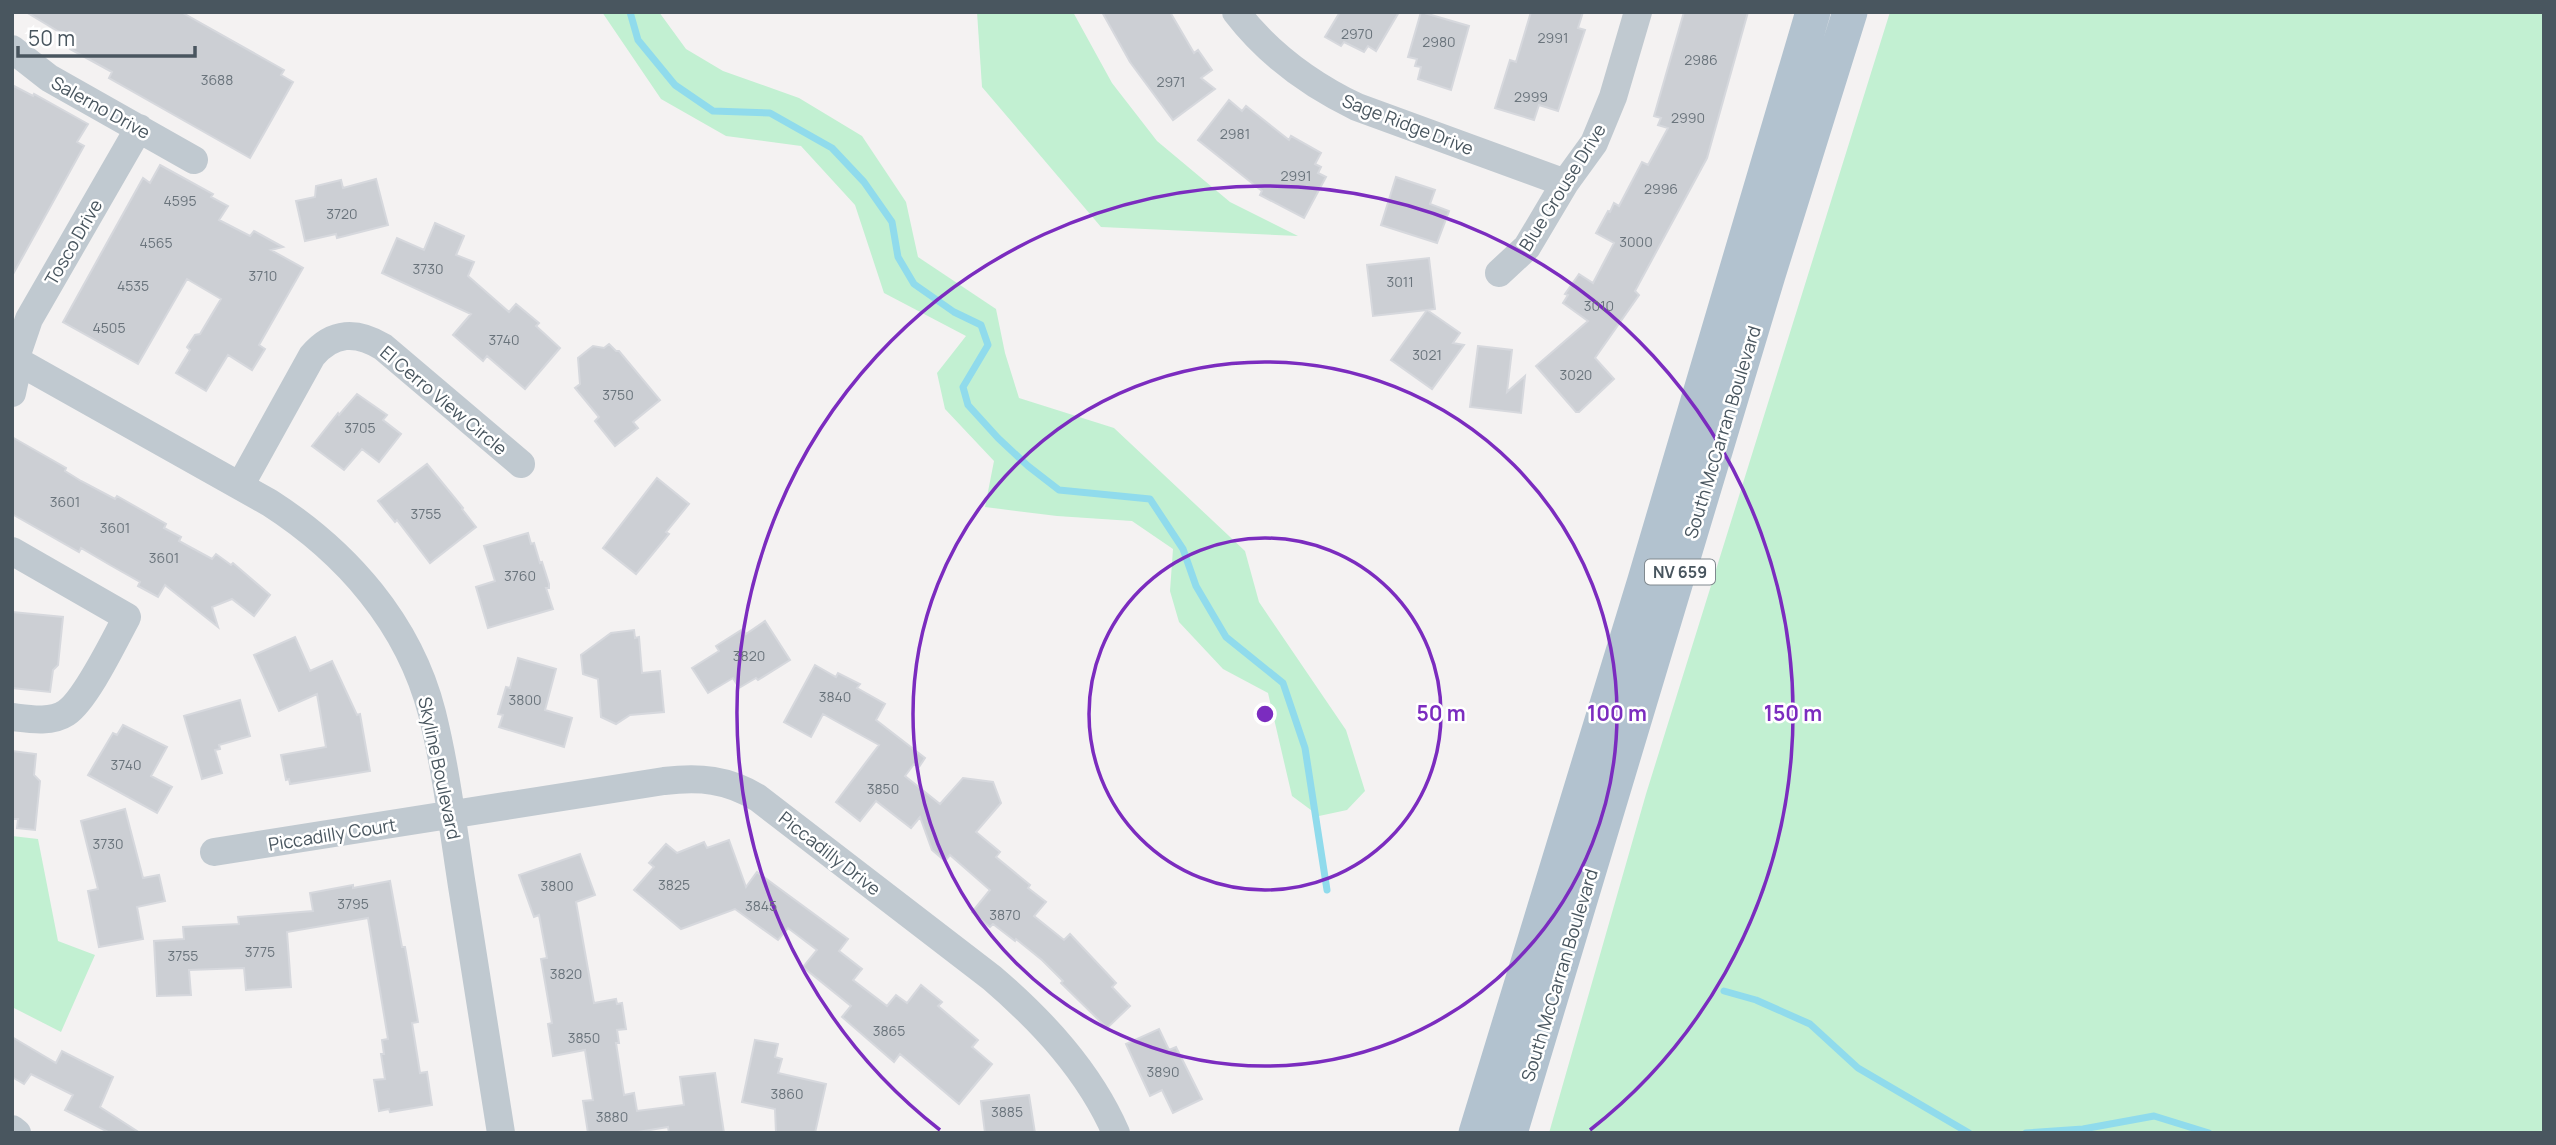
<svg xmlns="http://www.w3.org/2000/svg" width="2556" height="1145" font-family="Manrope,sans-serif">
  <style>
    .green { fill: #c2f0d2 }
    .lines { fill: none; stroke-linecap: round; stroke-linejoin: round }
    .stream { stroke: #90dbec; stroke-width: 7 }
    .building { fill: #cccfd4; stroke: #d6d8dd; stroke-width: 2 }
    .minor { stroke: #c0c9d0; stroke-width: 28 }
    .major { stroke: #b2c2cf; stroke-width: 35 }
    .ring { fill: none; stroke: #7b2cbf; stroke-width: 3.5 }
    .labels { text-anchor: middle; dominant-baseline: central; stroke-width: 5; stroke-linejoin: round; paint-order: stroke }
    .number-label { font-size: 14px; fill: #6a747c }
    .shield { fill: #fff; stroke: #80898f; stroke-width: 2 }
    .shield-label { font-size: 16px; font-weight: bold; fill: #49565f }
    .street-label { font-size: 18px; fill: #49565f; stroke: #fff }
    .centre { fill: #7b2cbf; stroke: #fff; stroke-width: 3.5 }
    .ring-label { font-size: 21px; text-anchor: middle; font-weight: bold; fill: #7b2cbf; stroke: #fff; stroke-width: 5; stroke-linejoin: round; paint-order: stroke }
  </style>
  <rect width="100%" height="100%" fill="#f4f2f2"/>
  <path class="green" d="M 602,12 L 659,12 L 686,49 L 723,71 L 799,98 L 862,136 L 906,202 L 918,257 L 996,309 L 1005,353 L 1019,398 L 1114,428 L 1245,551 L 1259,602 L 1346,730 L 1365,791 L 1347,810 L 1319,816 L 1292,796 L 1268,693 L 1223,669 L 1179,622 L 1170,591 L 1173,549 L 1132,521 L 1057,516 L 985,507 L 994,461 L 945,409 L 937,373 L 966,336 L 884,293 L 855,205 L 801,146 L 726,136 L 661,99 Z
    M 977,12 L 1073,12 L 1112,83 L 1157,141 L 1230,202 L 1298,236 L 1101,227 L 982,87 Z
    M 1890,12 L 2544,12 L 2544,1133 L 1549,1133 L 1646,794 Z
    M 12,836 L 38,839 L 58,941 L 95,955 L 61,1032 L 12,1007 Z"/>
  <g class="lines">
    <path class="stream" d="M 630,12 L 638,40 L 675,85 L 713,111 L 770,113 L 832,148 L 864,182 L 892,222 L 898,257 L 914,284 L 954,312 L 981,325 L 988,345 L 963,387 L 968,405 L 998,438 L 1028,466 L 1059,490 L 1150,499 L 1183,549 L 1196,586 L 1226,637 L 1283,683 L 1305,748 L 1327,890
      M 1724,991 L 1756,1000 L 1810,1024 L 1858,1068 L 1969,1133
      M 2026,1133 L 2083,1129 L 2154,1116 L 2209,1133"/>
  </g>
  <path class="building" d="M 26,12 L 181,12 L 284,70 L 281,75 L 293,82 L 250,158 L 109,78 L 112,72 L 70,49 L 74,41 Z
    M 1102,12 L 1170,12 L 1194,53 L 1198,50 L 1212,70 L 1201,78 L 1215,89 L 1173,120 L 1130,62 Z
    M 1340,12 L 1399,12 L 1376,51 L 1368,46 L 1364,52 L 1344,42 L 1341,46 L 1325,37 Z
    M 1421,12 L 1469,26 L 1451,90 L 1418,79 L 1421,67 L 1415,66 L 1417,59 L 1408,57 Z
    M 1531,12 L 1583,12 L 1578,28 L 1585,30 L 1558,111 L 1539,105 L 1534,120 L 1495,108 L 1510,60 L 1516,62 Z
    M 1684,12 L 1748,12 L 1707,158 L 1635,291 L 1639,295 L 1595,358 L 1614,379 L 1579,412 L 1576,412 L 1536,366 L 1588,321 L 1563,303 L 1568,295 L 1565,294 L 1579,274 L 1593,283 L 1614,243 L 1596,233 L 1608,211 L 1610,212 L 1614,203 L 1619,206 L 1642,162 L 1648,165 L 1668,128 L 1658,125 L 1661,118 L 1654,116 Z
    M 12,85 L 33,96 L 34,94 L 88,124 L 77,142 L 84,146 L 12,276 Z
    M 1229,100 L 1242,111 L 1246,106 L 1289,140 L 1291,136 L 1321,153 L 1315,164 L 1321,167 L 1318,173 L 1326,177 L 1304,218 L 1260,195 L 1262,191 L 1198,140 Z
    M 160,165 L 213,194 L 211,197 L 228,206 L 219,220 L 250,236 L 254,231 L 283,247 L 271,250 L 303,268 L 259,345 L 265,349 L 252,370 L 228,355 L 206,391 L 176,373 L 190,350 L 187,347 L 195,335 L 200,334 L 221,299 L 187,279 L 138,364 L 63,322 L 143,178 L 150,183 Z
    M 1396,177 L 1435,190 L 1430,204 L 1449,211 L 1437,243 L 1381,225 Z
    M 376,179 L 388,225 L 337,238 L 336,234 L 305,241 L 296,201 L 315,197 L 316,186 L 341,180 L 343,188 Z
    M 435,223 L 464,236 L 456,255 L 474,262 L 468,276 L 509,312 L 516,304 L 539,323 L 536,326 L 560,348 L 525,389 L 487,356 L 483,361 L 453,335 L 471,314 L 382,273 L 397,238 L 424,250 Z
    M 1429,258 L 1435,309 L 1427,310 L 1460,333 L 1453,343 L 1464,345 L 1432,389 L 1391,360 L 1427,310 L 1373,316 L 1367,265 Z
    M 609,344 L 616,351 L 619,351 L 660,400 L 633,422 L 638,428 L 615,446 L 595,421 L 599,417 L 575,388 L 580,384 L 578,358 L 593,346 L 604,348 Z
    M 1478,346 L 1512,350 L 1507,392 L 1525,376 L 1521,413 L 1470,407 Z
    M 357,394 L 387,415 L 383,420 L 401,434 L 379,462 L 362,449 L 344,470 L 312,446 L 338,413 L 339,415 Z
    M 12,437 L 66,468 L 65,471 L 81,481 L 115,499 L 117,496 L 166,524 L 164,528 L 181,537 L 179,541 L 212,559 L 216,554 L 231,565 L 233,563 L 270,595 L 254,616 L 232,599 L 212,607 L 218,627 L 165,585 L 158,597 L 138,586 L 140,582 L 110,565 L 81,548 L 79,552 L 12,514 Z
    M 427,464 L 463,508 L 462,509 L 476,527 L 430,563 L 397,520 L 395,522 L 378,501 Z
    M 657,478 L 689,504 L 666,532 L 669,534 L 636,574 L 603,548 Z
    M 528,533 L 531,544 L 534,543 L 540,563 L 542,562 L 549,584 L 549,588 L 546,588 L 553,609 L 488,628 L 476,587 L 495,581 L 484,546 Z
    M 12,612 L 63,617 L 58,665 L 53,670 L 50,692 L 12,688 Z
    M 765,621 L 790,660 L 758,680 L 756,678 L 739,688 L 733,678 L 708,693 L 692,668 L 719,651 L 716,646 L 743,629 L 746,634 Z
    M 634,630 L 635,638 L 639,637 L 642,673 L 660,671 L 664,712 L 630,715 L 616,724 L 601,717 L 598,679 L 583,674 L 581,655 L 611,633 Z
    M 295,637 L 310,671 L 332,661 L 357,715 L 360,714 L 370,771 L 290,784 L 289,779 L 286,780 L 281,755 L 326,747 L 317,694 L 279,711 L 254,655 Z
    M 518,658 L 556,669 L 545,710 L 572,718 L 564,747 L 499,727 L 503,715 L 498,714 L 506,687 L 510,688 Z
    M 815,665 L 836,677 L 838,673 L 860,684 L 857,688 L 885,704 L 876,720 L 925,758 L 919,767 L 914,764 L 905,776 L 940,804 L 963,778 L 993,782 L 1001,803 L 976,832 L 1000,852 L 996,857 L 1030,885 L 1028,888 L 1046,902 L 1034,916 L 1064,940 L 1070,934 L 1116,983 L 1112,987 L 1130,1006 L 1107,1028 L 1061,983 L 1063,981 L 1042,960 L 1016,939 L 1015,941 L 993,924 L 990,927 L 972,912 L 990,890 L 950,855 L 945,861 L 932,850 L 920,817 L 911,828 L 876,801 L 860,821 L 836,802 L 879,745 L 823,714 L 811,737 L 784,722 Z
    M 240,700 L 250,736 L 219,745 L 220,749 L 215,750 L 222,773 L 202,779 L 184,716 Z
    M 123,725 L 167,747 L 151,776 L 172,787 L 157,813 L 88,775 L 113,733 L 117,735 Z
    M 12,751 L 36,754 L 34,775 L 40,781 L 35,830 L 17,828 L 18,819 L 12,819 Z
    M 125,809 L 143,878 L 159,875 L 165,901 L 137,907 L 143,939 L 99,947 L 88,891 L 98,889 L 81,821 Z
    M 729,840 L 746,887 L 757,872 L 848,939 L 839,951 L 862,969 L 853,980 L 887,1006 L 896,995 L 907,1003 L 921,985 L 942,1002 L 938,1006 L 978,1040 L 972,1047 L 992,1064 L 959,1104 L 900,1054 L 894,1062 L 842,1017 L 851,1006 L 803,967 L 817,950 L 788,928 L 778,940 L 735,909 L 681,929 L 634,890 L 654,867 L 649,863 L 666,844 L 677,853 L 704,842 L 707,848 Z
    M 580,854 L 595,895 L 576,902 L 594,1003 L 616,999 L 617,1004 L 622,1003 L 626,1029 L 617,1030 L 619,1043 L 616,1043 L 624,1095 L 634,1093 L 637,1111 L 684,1105 L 680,1077 L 715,1073 L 724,1133 L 669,1133 L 668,1127 L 632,1133 L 588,1133 L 583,1101 L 593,1100 L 585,1050 L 553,1056 L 548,1024 L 552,1023 L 541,959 L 547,958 L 539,915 L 534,917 L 519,875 Z
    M 390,881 L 402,947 L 405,947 L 418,1022 L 412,1023 L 420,1073 L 427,1072 L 432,1105 L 390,1112 L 389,1109 L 379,1111 L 374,1080 L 385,1079 L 381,1054 L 384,1054 L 382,1040 L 388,1039 L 368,918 L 287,932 L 291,987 L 246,990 L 244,968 L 189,970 L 191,995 L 157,996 L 154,941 L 184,939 L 183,927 L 239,924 L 238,917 L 313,911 L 310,893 L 353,885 L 353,888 Z
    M 1159,1029 L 1169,1050 L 1176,1047 L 1202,1099 L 1173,1113 L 1162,1090 L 1150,1096 L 1126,1044 Z
    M 12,1037 L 56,1063 L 62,1051 L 113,1077 L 100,1107 L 140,1133 L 110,1133 L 65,1110 L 73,1095 L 31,1074 L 24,1084 L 12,1077 Z
    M 755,1040 L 778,1044 L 775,1057 L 782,1059 L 778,1073 L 826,1084 L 815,1133 L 776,1133 L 775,1109 L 742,1102 Z
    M 1029,1095 L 1035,1133 L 985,1133 L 981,1101 Z"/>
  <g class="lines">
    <path class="minor" d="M 1236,12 C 1269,55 1309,84 1357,107 L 1565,183
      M 12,49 L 49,78 L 194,160
      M 1499,273 L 1527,247 L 1565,183 L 1594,143 L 1613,97 L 1638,12
      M 12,358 L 270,503 C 346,552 409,623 432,713 C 446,769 453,828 462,886 C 475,968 488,1050 501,1133
      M 12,393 L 15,379 L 15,360 L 29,319 L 139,128
      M 240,486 L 312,356 C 333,331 357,331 383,347 L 521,464
      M 12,551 L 127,617 C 114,641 86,700 66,713 C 51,723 29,719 12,717
      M 214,852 L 664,781 C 700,777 727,779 758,798 L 992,978 C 1042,1021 1089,1071 1116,1133
      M 12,1129 L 17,1133"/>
    <path class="major" d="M 1476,1133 L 1645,580 L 1813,12
      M 1510,1133 L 1768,275 L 1850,12"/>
  </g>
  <g class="ring">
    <circle cx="1265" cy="714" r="176"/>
    <circle cx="1265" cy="714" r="352"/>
    <path d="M940 1130A528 528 0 1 1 1590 1130"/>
  </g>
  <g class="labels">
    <g class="number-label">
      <text x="1357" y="33">2970</text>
      <text x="1553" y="37">2991</text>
      <text x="1439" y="41">2980</text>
      <text x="1701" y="59">2986</text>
      <text x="217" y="79">3688</text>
      <text x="1171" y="81">2971</text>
      <text x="1531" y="96">2999</text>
      <text x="1688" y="117">2990</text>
      <text x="1235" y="133">2981</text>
      <text x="1296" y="175">2991</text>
      <text x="1661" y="188">2996</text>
      <text x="180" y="200">4595</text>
      <text x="342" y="213">3720</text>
      <text x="1636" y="241">3000</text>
      <text x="156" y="242">4565</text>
      <text x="428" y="268">3730</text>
      <text x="263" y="275">3710</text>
      <text x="1400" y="281">3011</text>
      <text x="133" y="285">4535</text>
      <text x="1599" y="305">3010</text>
      <text x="109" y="327">4505</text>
      <text x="504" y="339">3740</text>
      <text x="1427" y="354">3021</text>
      <text x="1576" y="374">3020</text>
      <text x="618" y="394">3750</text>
      <text x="360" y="427">3705</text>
      <text x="65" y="501">3601</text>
      <text x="426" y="513">3755</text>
      <text x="115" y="527">3601</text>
      <text x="164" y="557">3601</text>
      <text x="520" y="575">3760</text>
      <text x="749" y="655">3820</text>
      <text x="835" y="696">3840</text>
      <text x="525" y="699">3800</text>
      <text x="126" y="764">3740</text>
      <text x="883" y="788">3850</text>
      <text x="108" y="843">3730</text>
      <text x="674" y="884">3825</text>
      <text x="557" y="885">3800</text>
      <text x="353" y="903">3795</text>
      <text x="761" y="905">3845</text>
      <text x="1005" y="914">3870</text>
      <text x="260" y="951">3775</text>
      <text x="183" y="955">3755</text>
      <text x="566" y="973">3820</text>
      <text x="889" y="1030">3865</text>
      <text x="584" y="1037">3850</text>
      <text x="1163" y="1071">3890</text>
      <text x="787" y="1093">3860</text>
      <text x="1007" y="1111">3885</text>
      <text x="612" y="1116">3880</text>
    </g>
    <rect class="shield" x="1645" y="559.5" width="70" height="25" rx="5"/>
    <g class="shield-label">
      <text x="1680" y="572">NV 659</text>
    </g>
    <g class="street-label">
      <text transform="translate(101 107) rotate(29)">Salerno Drive</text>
      <text transform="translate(1408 124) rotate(21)">Sage Ridge Drive</text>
      <text transform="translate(1562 187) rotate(-58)">Blue Grouse Drive</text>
      <text transform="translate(73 242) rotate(-60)">Tosco Drive</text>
      <text transform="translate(444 400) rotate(40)">El Cerro View Circle</text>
      <text transform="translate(1722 432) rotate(-73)">South McCarran Boulevard</text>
      <text transform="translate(440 768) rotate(78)">Skyline Boulevard</text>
      <text transform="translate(332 834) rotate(-9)">Piccadilly Court</text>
      <text transform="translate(830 853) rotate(38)">Piccadilly Drive</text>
      <text transform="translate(1559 975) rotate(-73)">South McCarran Boulevard</text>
    </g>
  </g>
  <circle cx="1265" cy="714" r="10" class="centre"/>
  <g class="ring-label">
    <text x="1441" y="721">50 m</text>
    <text x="1617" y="721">100 m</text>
    <text x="1793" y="721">150 m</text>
  </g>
  <rect width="2556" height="1145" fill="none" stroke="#49565f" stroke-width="28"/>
  <path d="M18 46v10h177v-10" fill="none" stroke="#49565f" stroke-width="3.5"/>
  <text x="28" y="46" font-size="21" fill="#49565f" stroke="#ffffff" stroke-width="5" paint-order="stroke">50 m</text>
</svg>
